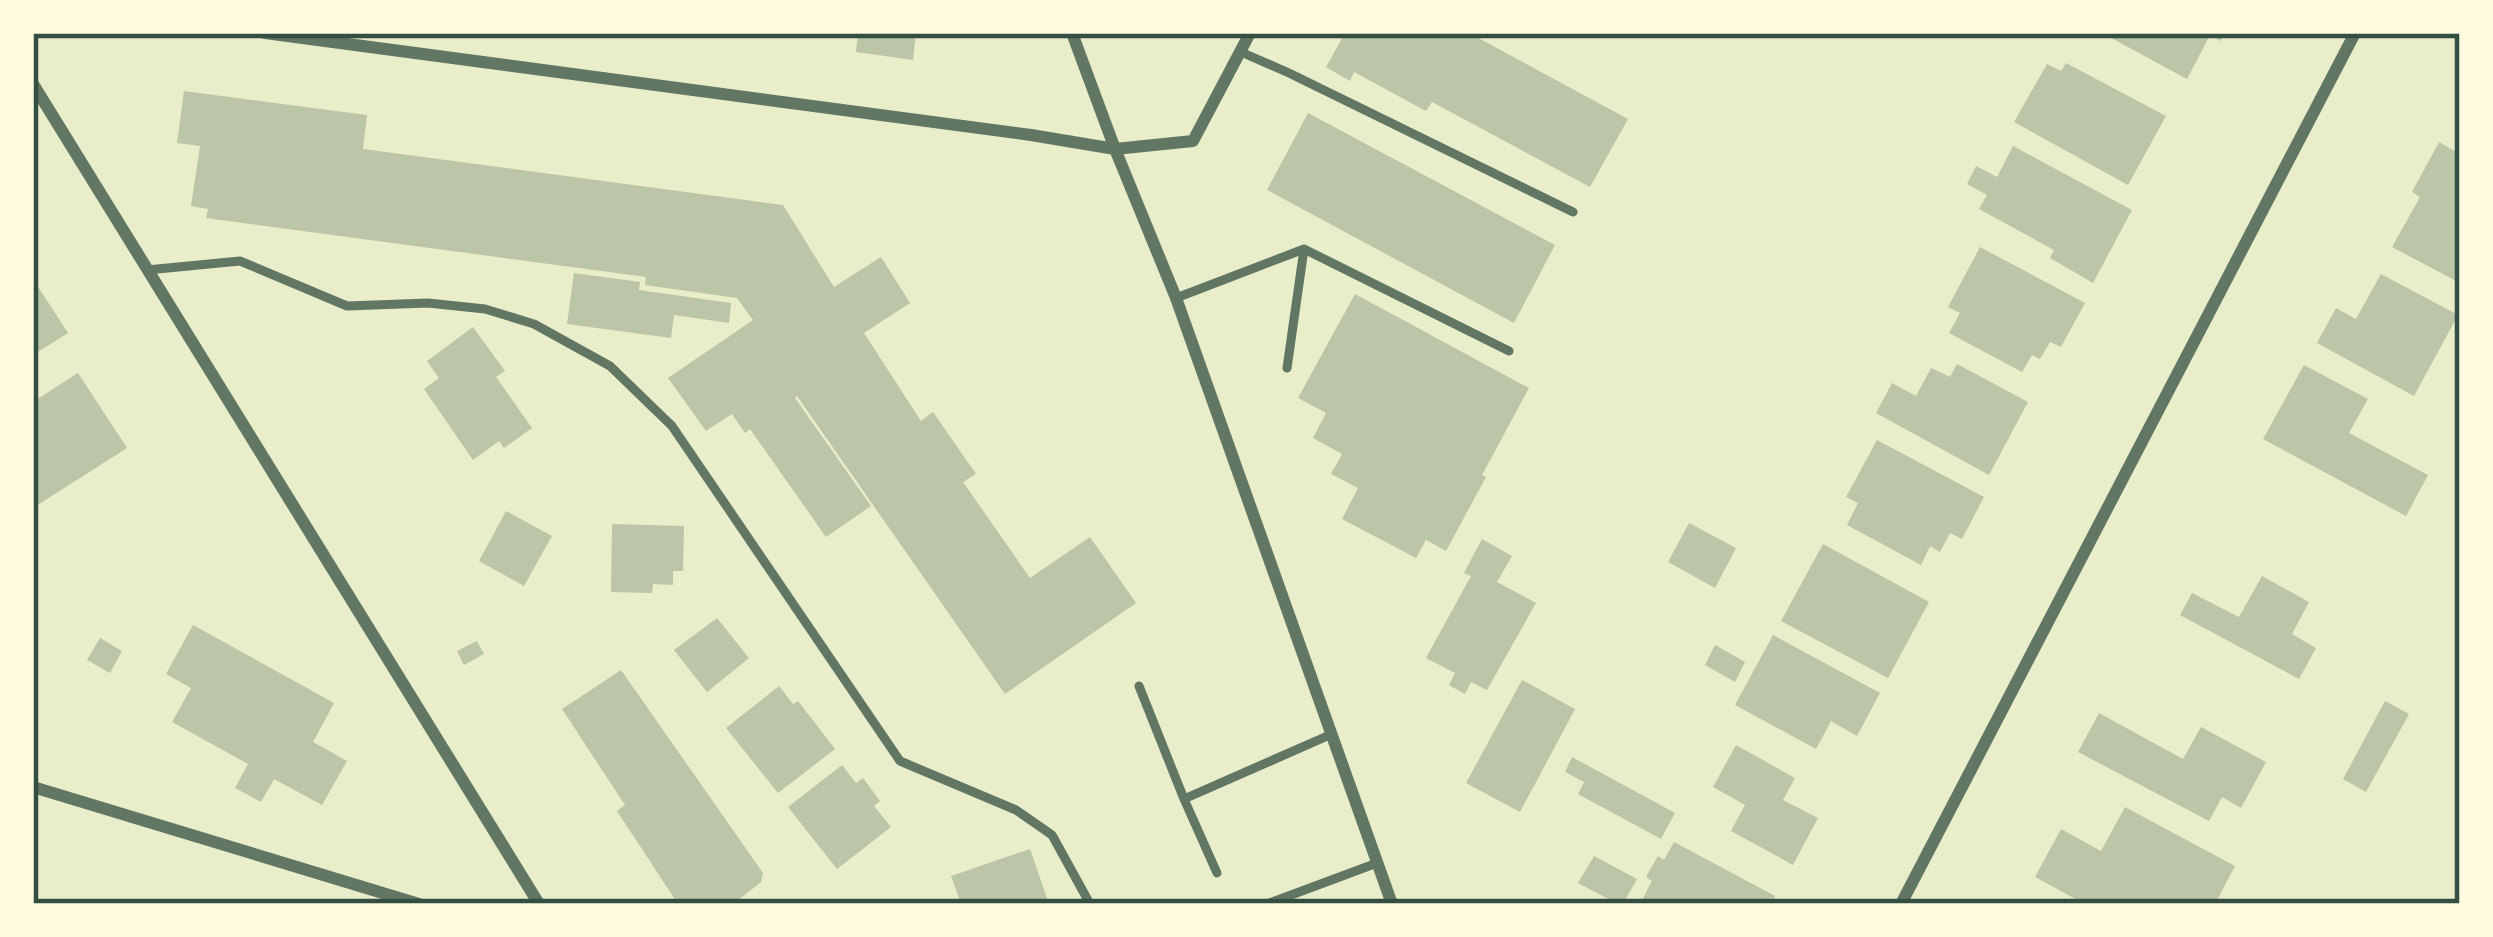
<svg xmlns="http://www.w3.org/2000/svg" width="2493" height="937" font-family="Inter,sans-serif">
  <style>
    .building { fill: #bcc5a7 }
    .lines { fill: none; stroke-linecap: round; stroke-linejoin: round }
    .service { stroke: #617663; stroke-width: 9 }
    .minor { stroke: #617663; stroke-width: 12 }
    .neatline { fill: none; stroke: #344e41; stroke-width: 4.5 }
  </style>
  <rect width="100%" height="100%" fill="#e9edc9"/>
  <path class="building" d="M 858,33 L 916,33 L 913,60 L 856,52 Z
    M 1345,33 L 1469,33 L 1628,119 L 1590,187 L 1432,102 L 1426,111 L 1354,72 L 1350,81 L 1326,67 Z
    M 2102,33 L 2225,33 L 2220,41 L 2210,35 L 2187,79 Z
    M 2066,63 L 2166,116 L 2128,185 L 2014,122 L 2047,64 L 2061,71 Z
    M 184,91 L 367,115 L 363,149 L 783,205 L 834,287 L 881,257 L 910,303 L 864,333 L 921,421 L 933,412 L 976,474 L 963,482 L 1030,578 L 1090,537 L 1136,603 L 1005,694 L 797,396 L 795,398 L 871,506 L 826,537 L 750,429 L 745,433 L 732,414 L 706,431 L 668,378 L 753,320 L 737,298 L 645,285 L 646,277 L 206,218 L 208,209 L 191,206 L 200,146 L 177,143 Z
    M 1308,113 L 1555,245 L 1514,323 L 1267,190 Z
    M 2439,142 L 2460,154 L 2460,283 L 2392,247 L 2420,197 L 2412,192 Z
    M 2013,146 L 2132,210 L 2093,283 L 2050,258 L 2054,250 L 1979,209 L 1987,195 L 1967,184 L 1976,166 L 1997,177 Z
    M 1980,247 L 2085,303 L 2061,347 L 2050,342 L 2040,359 L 2032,355 L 2022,372 L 1949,333 L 1960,313 L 1948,307 Z
    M 574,273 L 640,282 L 639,290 L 731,303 L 729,323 L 674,315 L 671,338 L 567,324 Z
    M 2381,274 L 2458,315 L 2414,396 L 2317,343 L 2336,308 L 2356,319 Z
    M 33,279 L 68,333 L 33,355 Z
    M 1355,294 L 1529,388 L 1482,475 L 1486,477 L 1446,551 L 1426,540 L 1416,558 L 1342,519 L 1358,488 L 1331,474 L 1342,454 L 1313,438 L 1326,413 L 1298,398 Z
    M 473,327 L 505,371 L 496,377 L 532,428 L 504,448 L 499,441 L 473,460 L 424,389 L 439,378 L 427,361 Z
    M 1957,364 L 2028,402 L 1989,475 L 1876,413 L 1892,383 L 1916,396 L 1931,368 L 1950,377 Z
    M 2304,365 L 2368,399 L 2349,433 L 2428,475 L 2406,516 L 2263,439 Z
    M 78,373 L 127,448 L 33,508 L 33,402 Z
    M 1877,440 L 1984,497 L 1962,539 L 1950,533 L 1940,552 L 1930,546 L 1921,565 L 1847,525 L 1858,503 L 1846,497 Z
    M 506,511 L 552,536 L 524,586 L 479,561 Z
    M 1689,523 L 1736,548 L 1715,588 L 1668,562 Z
    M 612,524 L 684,526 L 683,571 L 673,571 L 673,585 L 653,584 L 652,593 L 611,592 Z
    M 1482,539 L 1512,556 L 1497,582 L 1536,603 L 1487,690 L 1471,682 L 1465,694 L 1449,685 L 1455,673 L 1426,658 L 1471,576 L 1464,573 Z
    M 1823,544 L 1929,602 L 1888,678 L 1781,621 Z
    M 2262,576 L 2309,602 L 2292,634 L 2316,648 L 2299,679 L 2180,615 L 2192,593 L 2239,617 Z
    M 717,618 L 749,658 L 707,692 L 674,650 Z
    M 193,625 L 334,703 L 313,742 L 347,761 L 322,805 L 274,779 L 261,802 L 235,788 L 248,764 L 172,722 L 191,688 L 166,674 Z
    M 1773,635 L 1880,693 L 1857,736 L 1831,721 L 1816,749 L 1735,705 Z
    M 100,638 L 122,651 L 110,673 L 87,660 Z
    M 477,641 L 484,654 L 464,665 L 457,651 Z
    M 1715,645 L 1745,662 L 1735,682 L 1705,665 Z
    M 621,670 L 763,873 L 761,882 L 733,904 L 678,904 L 617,811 L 625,805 L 562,709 Z
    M 1522,680 L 1575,709 L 1520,812 L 1466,783 Z
    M 779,686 L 793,704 L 798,701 L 835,749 L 778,793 L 726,728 Z
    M 2385,701 L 2409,714 L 2366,792 L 2343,779 Z
    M 2099,713 L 2183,759 L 2201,727 L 2266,762 L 2241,808 L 2222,797 L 2209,821 L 2078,752 Z
    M 1736,745 L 1795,778 L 1783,800 L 1818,818 L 1793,865 L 1731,831 L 1745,805 L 1713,787 Z
    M 1572,757 L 1675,813 L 1661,839 L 1578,794 L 1584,782 L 1565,772 Z
    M 842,765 L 856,783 L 863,778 L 880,801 L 874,806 L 891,827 L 837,869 L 788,807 Z
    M 2125,807 L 2235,866 L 2215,904 L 2085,904 L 2035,877 L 2061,829 L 2101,851 Z
    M 1674,842 L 1775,896 L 1771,904 L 1640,904 L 1652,881 L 1646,877 L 1658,856 L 1664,860 Z
    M 1030,849 L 1049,904 L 961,904 L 951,876 Z
    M 1594,856 L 1637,879 L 1623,904 L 1618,904 L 1578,883 Z"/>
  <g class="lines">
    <path class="service" d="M 1241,52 L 1289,73 L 1573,212
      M 147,270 L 240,261 L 347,306 L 428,303 L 485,309 L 534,324 L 610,366 L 672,426 L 900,761 L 1016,810 L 1052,835 L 1090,904
      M 1176,298 L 1304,249 L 1509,351
      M 1287,368 L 1304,249
      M 1139,686 L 1184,799
      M 1217,873 L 1184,799 L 1332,734
      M 1267,904 L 1377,863"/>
    <path class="minor" d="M 265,33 L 1031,135 L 1115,149 L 1193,141 L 1250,33
      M 1072,33 L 1115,149 L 1176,298 L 1392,904
      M 33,84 L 539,904
      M 33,787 L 419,904
      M 1901,904 L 2355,33"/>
  </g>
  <rect width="2493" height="937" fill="none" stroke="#fefae0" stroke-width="72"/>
  <rect x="36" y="36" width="2421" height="865" class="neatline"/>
</svg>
